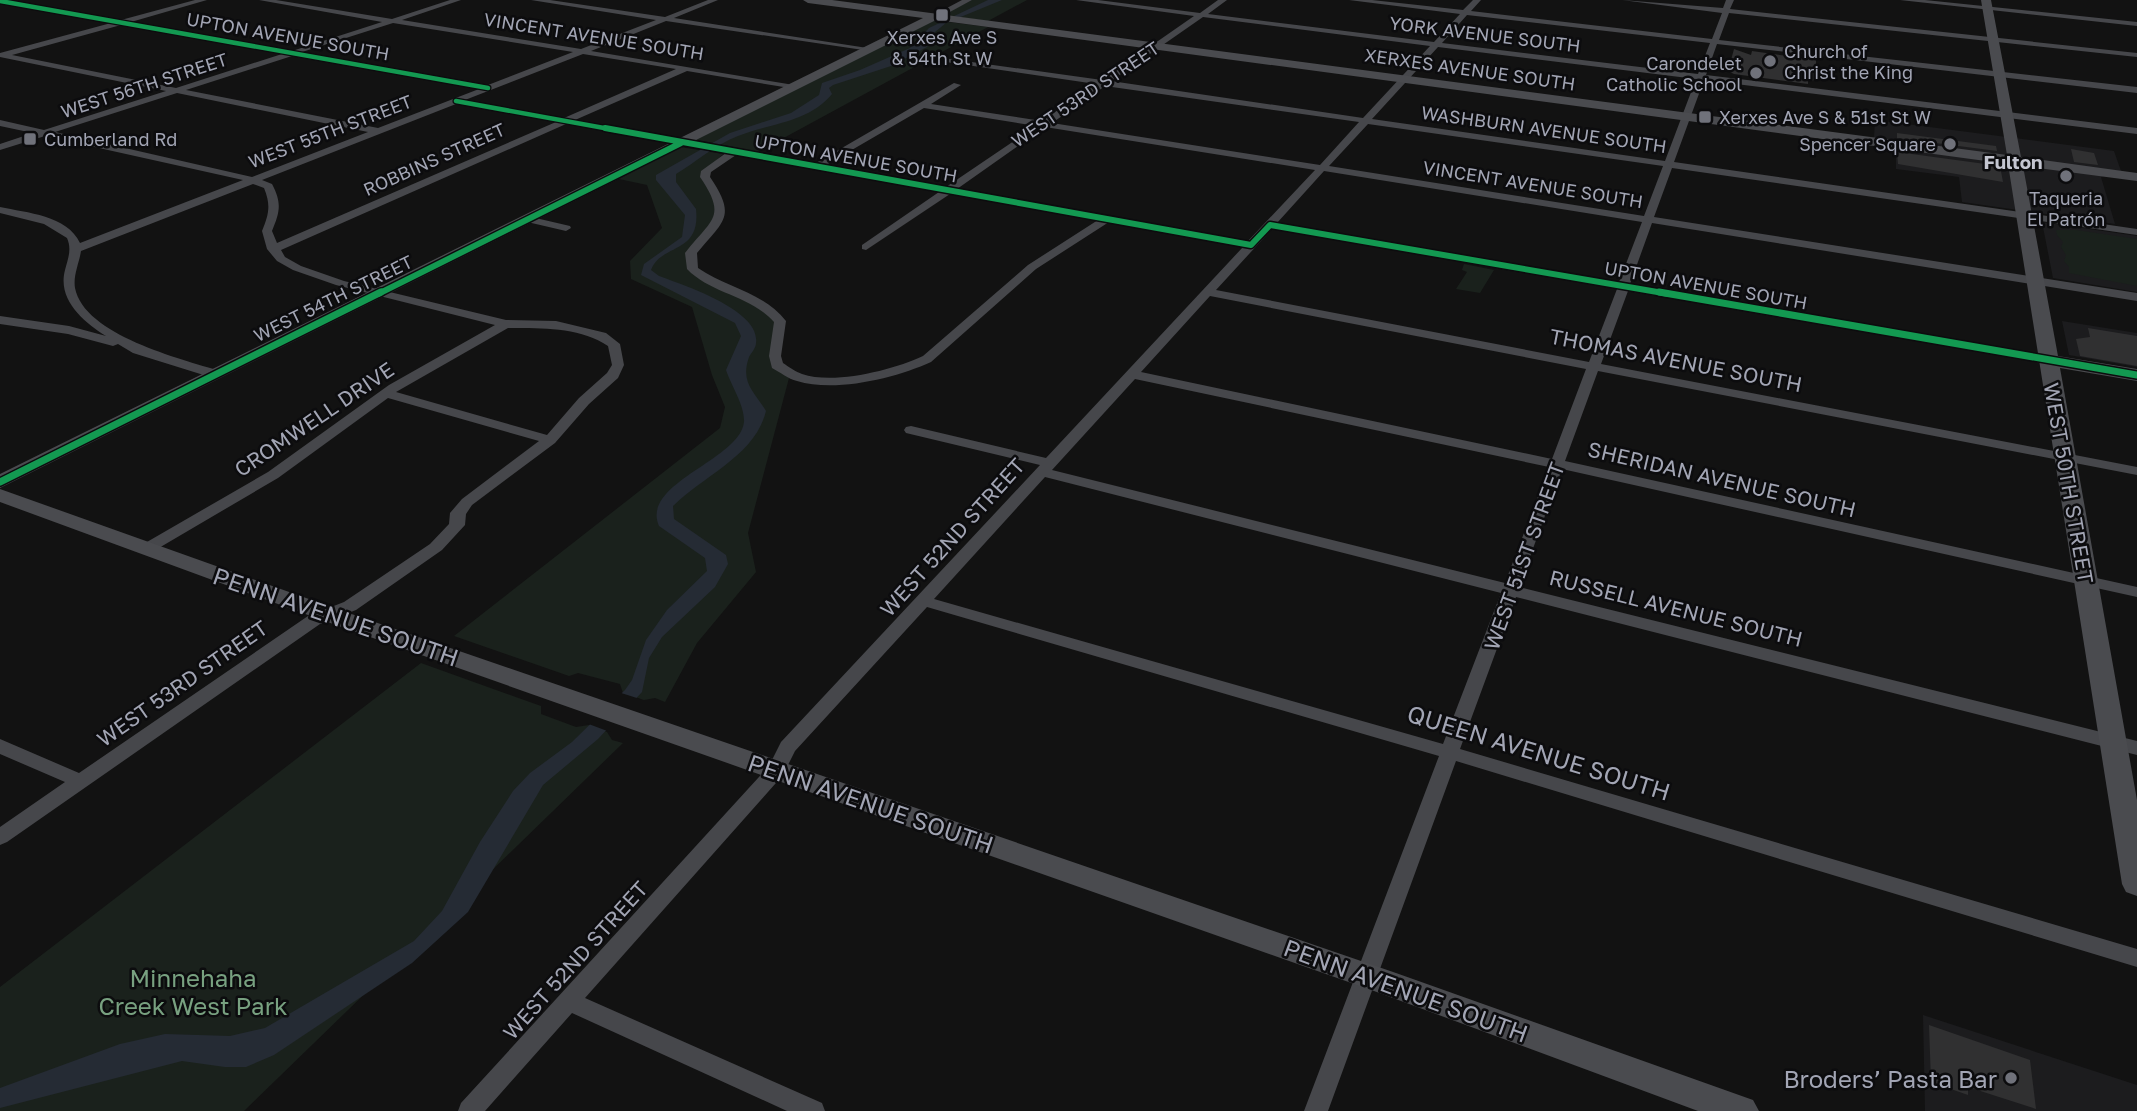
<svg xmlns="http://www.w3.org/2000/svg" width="2137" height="1111" font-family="'Golos Text',sans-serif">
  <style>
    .built { fill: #1c1c1e }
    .green { fill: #1a211c }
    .water { fill: #252b34 }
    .pier { fill: #121212 }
    .building { fill: #303031 }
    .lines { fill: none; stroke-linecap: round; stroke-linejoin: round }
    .street { fill: #46474b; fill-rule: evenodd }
    .secondary { fill: #4a4b4f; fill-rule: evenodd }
    .cycleway-far2-casing { stroke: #0c0c0e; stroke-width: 7 }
    .cycleway-far1-casing { stroke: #0c0c0e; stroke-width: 9 }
    .cycleway-casing { stroke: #0c0c0e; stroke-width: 10 }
    .cycleway-far2 { stroke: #139951; stroke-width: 4.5 }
    .cycleway-far1 { stroke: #139951; stroke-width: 6 }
    .cycleway { stroke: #139951; stroke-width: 7 }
    .poi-dot { fill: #70727b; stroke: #0c0c0e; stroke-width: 2.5 }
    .labels { text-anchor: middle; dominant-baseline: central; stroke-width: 5; stroke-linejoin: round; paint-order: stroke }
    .far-street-label { font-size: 18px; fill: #a2a5b4; stroke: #0c0c0e }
    .far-poi-label { font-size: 18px; fill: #a2a5b4; stroke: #0c0c0e; text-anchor: start }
    .far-neighbourhood-label { font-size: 19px; font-weight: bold; fill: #c3c5d0; stroke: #0c0c0e }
    .street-label { font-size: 21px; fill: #a2a5b4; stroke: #0c0c0e }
    .near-street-label { font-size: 24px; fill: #a2a5b4; stroke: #0c0c0e }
    .near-park-label { font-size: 24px; fill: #78a180; stroke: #0c0c0e }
    .near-poi-label { font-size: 24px; fill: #a2a5b4; stroke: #0c0c0e; text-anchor: end }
  </style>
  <rect width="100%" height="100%" fill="#121212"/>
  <path class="built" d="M 1875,120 L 2114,151 L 2121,171 L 2101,177 L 2115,224 L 1962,202 L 1959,177 L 1896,169 L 1896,150 L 1874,138 Z
    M 2042,222 L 2137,236 L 2137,292 L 2053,278 Z
    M 2062,321 L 2137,333 L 2137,367 L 2069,355 Z
    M 1923,1015 L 2137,1085 L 2137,1111 L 1925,1111 Z"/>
  <path class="green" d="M 972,0 L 1027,0 L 988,21 L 942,15 Z
    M 932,20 L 988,27 L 758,152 L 693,139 Z
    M 680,147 L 723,154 L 706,171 L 721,208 L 690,261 L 713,281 L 780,321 L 775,356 L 789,378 L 748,533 L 756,572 L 697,643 L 665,702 L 655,698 L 644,700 L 623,693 L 620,684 L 578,673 L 569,676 L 454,636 L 720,428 L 725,407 L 712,375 L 692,307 L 631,279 L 630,261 L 662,228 L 647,185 L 619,179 Z
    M 2056,230 L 2076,230 L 2137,239 L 2137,286 L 2069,273 L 2069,267 L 2064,261 L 2066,255 L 2061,247 L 2063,242 L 2057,235 Z
    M 1464,264 L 1494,270 L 1480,293 L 1456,289 L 1467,272 L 1462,270 Z
    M 421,663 L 541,706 L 541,714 L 576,727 L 589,725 L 607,732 L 612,740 L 623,743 L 244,1111 L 0,1111 L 0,987 Z"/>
  <path class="water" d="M 988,0 L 1002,0 L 946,23 L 935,32 L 927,47 L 891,66 L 833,85 L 829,88 L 832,94 C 808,123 770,123 738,136 C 716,144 696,162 676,174 L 676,182 L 696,209 C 701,255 661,243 651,270 L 659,276 C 683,285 761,310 756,343 C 756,348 751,353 749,357 C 740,383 754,391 766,411 C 755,456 704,475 673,506 L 674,519 L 726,555 L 728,564 L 715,587 L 662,637 L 649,658 L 642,692 L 598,739 L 543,785 L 468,912 L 412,963 L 274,1055 L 246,1067 L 225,1067 L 182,1061 L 0,1108 L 0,1088 L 120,1044 L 165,1034 L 230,1036 L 265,1028 L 414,941 L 442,911 L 480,842 L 513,791 L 530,773 L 572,742 L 625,690 L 632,680 L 646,640 L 667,610 L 707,571 L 705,558 L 659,526 C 640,483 740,460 744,422 C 745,406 731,385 726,370 L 741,336 L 735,323 L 641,275 L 644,264 L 682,237 L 685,215 L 656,180 L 656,175 L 730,133 L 791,113 L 819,95 L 822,83 L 860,70 L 910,48 L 929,28 Z"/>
  <path class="pier" d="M 618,692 L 640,699 L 610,732 L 586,723 Z"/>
  <path class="building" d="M 1734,49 L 1751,55 L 1752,51 L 1816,60 L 1816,80 L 1808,81 L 1808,84 L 1734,74 L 1728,71 Z
    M 1897,133 L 1996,146 L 1997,151 L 1897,138 Z
    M 2071,149 L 2094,153 L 2098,165 L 2074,162 Z
    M 1897,152 L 2000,166 L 2003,182 L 1898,164 Z
    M 2088,328 L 2137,336 L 2137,366 L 2080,356 L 2076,339 L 2090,337 Z
    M 1929,1025 L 2030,1060 L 2036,1109 L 1968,1087 L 1968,1095 L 1931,1082 Z"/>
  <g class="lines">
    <path class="street" d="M 0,0 L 121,20 L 195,0 L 207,0 L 131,22 L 292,51 L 382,22 L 259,0 L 276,0 L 392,19 L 450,0 L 461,0 L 402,20 L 581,49 L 656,20 L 531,0 L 550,0 L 665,17 L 708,0 L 718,0 L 674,18 L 874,49 L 870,51 L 666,21 L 591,51 L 800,86 L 796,89 L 687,71 L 575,120 L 816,163 L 954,83 L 961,85 L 931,104 L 1042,121 L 1096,84 L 946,62 L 943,58 L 1102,80 L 1194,16 L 1076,0 L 1098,0 L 1200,13 L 1218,0 L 1227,0 L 1208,14 L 1434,42 L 1460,14 L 1349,0 L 1372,0 L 1463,10 L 1473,0 L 1481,0 L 1471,11 L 1712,39 L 1722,13 L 1622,0 L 1723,8 L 1726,0 L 1734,0 L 1730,9 L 2137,53 L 2137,57 L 1729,13 L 1719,40 L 2137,87 L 2137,93 L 1717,44 L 1706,75 L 2137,128 L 2137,134 L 1704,80 L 1674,162 L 2137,229 L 2137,235 L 1672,168 L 1654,217 L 2137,293 L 2137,301 L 1652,223 L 1630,284 L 2048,356 L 2054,360 L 2048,364 L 1628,291 L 1601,364 L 2137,467 L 2137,475 L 1598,371 L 1565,461 L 2137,587 L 2137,597 L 1562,469 L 1519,587 L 2137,741 L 2137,755 L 1516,597 L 1460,749 L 2137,949 L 2137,967 L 1456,761 L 1328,1111 L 1304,1111 L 1439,756 L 927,607 L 795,751 L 783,775 L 585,998 L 822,1103 L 825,1111 L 787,1111 L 572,1013 L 485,1111 L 458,1111 L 461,1103 L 769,766 L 781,742 L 1040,465 L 906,433 L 904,430 L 906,427 L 911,426 L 1046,458 L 1243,247 L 1109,222 L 1036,269 L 931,362 C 896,378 835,393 797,381 C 788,379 780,372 772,368 L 769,356 L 774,322 C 750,295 711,294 687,269 L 685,253 C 711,219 728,218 700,177 L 701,171 L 726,153 L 566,124 L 281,250 L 285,257 L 301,266 L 344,281 L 506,320 L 556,321 L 606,333 L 620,344 L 624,365 L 618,378 L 589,404 L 555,443 L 472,505 L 466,514 L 465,525 L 442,550 L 356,610 L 320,624 L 7,842 L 0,845 L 0,827 L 65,782 L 0,754 L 0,739 L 79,773 L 308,616 L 344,602 L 430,544 L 449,524 L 450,513 L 462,499 L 539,441 L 388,398 L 278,478 L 152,552 L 140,552 L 138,549 L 140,546 L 268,472 L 389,385 L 495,325 L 336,285 L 293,270 L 277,261 L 267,249 L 262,231 C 269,214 271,205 264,188 L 253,184 L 81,251 C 79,264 73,275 75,288 C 84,335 181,359 220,371 L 220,377 L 210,377 L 133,353 L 118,344 L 113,346 L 68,334 L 0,324 L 0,316 L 69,326 L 106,336 C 84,322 57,300 65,270 C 68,258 72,250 67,238 L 44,224 L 0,213 L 0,207 C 27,213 67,215 80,243 L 243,180 L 45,136 L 0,150 L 0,144 L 33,133 L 0,126 L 0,120 L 44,130 L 166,91 L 0,57 L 0,53 L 111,23 L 0,3 ZM 1467,15 L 1710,43 L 1698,74 L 1442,43 ZM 1203,17 L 1430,46 L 1363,118 L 1111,81 ZM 393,23 L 573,52 L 488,85 L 302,52 ZM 121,25 L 282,54 L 176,88 L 12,55 ZM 1438,47 L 1696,79 L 1665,161 L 1372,119 ZM 583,54 L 676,69 L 564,118 L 465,100 ZM 292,56 L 479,89 L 378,128 L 186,90 ZM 1105,86 L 1359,122 L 1320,165 L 1052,123 ZM 177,93 L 368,132 L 252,177 L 55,132 ZM 456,104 L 556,122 L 277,243 L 272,231 C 280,212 282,203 272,184 L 262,180 ZM 924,108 L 1036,126 L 946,187 L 826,165 ZM 1368,124 L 1663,166 L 1644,216 L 1329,166 ZM 1045,127 L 1315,170 L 1248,241 L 957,189 ZM 736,155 L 939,192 L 862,245 L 862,249 L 866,250 L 950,194 L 1098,220 L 1028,265 L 923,356 C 893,370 834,385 802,374 C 796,372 789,367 783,363 L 781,356 L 786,321 C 763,292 727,288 698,268 L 697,253 C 724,220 737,217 710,177 L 711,172 ZM 1324,171 L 1642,222 L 1619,282 L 1277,223 ZM 1272,229 L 1617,289 L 1589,362 L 1216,290 ZM 1210,296 L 1586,369 L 1552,459 L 1141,372 ZM 508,328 C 541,328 580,327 608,346 L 612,365 L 607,373 L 579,398 L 547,435 L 396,392 ZM 1135,379 L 1549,467 L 1505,583 L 1052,470 ZM 1045,477 L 1501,593 L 1443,744 L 934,599 Z
      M 962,0 L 972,0 L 937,19 L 930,17 Z
      M 1900,0 L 1925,0 L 2137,22 L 2137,26 Z
      M 527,216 L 570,226 L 571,228 L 566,231 L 523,221 L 523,217 Z"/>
    <path class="secondary" d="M 803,0 L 832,0 L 2007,155 L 1981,0 L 1991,0 L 2021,157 L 2137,173 L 2137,181 L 2023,166 L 2058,356 L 2137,369 L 2137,381 L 2060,368 L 2137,800 L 2137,896 L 2126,892 L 2122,884 L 2008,164 L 936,20 L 0,488 L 0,474 L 923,18 L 808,3 Z
      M 0,489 L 337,609 L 1396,973 L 1753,1100 L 1759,1111 L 1698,1111 L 1374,991 L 319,619 L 0,502 Z"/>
    <defs>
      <path id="cycleway-far2" d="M 0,1 L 488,88
        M 456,101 L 615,130"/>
      <path id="cycleway-far1" d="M 605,128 L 1251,245 L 1270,225 L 1669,294
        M 378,294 L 681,143"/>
      <path id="cycleway" d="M 1659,292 L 2137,375
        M 0,482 L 381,292"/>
    </defs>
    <use href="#cycleway-far2" class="cycleway-far2-casing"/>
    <use href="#cycleway-far1" class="cycleway-far1-casing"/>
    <use href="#cycleway" class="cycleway-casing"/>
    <use href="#cycleway-far2" class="cycleway-far2"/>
    <use href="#cycleway-far1" class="cycleway-far1"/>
    <use href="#cycleway" class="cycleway"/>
  </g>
  <g class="poi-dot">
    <rect x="935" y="8" width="14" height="14" rx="3.5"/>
    <circle cx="1770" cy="61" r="7"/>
    <circle cx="1756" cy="73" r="7"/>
    <rect x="1698" y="110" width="14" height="14" rx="3.5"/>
    <rect x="23" y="132" width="14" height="14" rx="3.5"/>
    <circle cx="1950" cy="144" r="7"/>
    <circle cx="2066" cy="176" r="7"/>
    <circle cx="2011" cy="1078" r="7"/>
  </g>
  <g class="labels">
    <g class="far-street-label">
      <text transform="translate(1485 34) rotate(7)">YORK AVENUE SOUTH</text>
      <text transform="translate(288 36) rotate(10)">UPTON AVENUE SOUTH</text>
      <text transform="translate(594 36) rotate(9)">VINCENT AVENUE SOUTH</text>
      <text transform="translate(1470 69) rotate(8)">XERXES AVENUE SOUTH</text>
      <text transform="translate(144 85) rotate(-18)">WEST 56TH STREET</text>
      <text transform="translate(1085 94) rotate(-34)">WEST 53RD STREET</text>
      <text transform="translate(1544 129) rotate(8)">WASHBURN AVENUE SOUTH</text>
      <text transform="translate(330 131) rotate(-21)">WEST 55TH STREET</text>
      <text transform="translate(856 158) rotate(10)">UPTON AVENUE SOUTH</text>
      <text transform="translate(434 159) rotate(-24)">ROBBINS STREET</text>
      <text transform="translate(1533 184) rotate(9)">VINCENT AVENUE SOUTH</text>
      <text transform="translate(1706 285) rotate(10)">UPTON AVENUE SOUTH</text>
      <text transform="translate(333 298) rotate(-26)">WEST 54TH STREET</text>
    </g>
    <g class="far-poi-label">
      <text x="942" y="37" text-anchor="middle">Xerxes Ave S<tspan x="942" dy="21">&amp; 54th St W</tspan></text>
      <text x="1784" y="51">Church of<tspan x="1784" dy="21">Christ the King</tspan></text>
      <text x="1742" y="63" text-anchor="end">Carondelet<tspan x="1742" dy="21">Catholic School</tspan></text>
      <text x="1719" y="117">Xerxes Ave S &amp; 51st St W</text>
      <text x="44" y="139">Cumberland Rd</text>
      <text x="1936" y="144" text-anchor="end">Spencer Square</text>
      <text x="2066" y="198" text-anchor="middle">Taqueria<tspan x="2066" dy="21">El Patrón</tspan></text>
    </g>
    <g class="far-neighbourhood-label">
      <text x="2013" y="161">Fulton</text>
    </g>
    <g class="street-label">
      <text transform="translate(1676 360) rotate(11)">THOMAS AVENUE SOUTH</text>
      <text transform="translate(314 419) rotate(-34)">CROMWELL DRIVE</text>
      <text transform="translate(1722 479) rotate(13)">SHERIDAN AVENUE SOUTH</text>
      <text transform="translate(2069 483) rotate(80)">WEST 50TH STREET</text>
      <text transform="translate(952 537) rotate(-48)">WEST 52ND STREET</text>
      <text transform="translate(1524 556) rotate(-70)">WEST 51ST STREET</text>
      <text transform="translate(1676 608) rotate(14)">RUSSELL AVENUE SOUTH</text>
      <text transform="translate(182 683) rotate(-35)">WEST 53RD STREET</text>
      <text transform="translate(575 960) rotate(-48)">WEST 52ND STREET</text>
    </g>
    <g class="near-street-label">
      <text transform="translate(336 616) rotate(19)">PENN AVENUE SOUTH</text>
      <text transform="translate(1539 752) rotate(17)">QUEEN AVENUE SOUTH</text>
      <text transform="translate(871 803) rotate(19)">PENN AVENUE SOUTH</text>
      <text transform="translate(1406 990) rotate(20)">PENN AVENUE SOUTH</text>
    </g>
    <g class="near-park-label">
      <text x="193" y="977">Minnehaha<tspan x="193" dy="28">Creek West Park</tspan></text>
    </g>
    <g class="near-poi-label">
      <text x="1997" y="1078">Broders’ Pasta Bar</text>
    </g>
  </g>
</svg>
